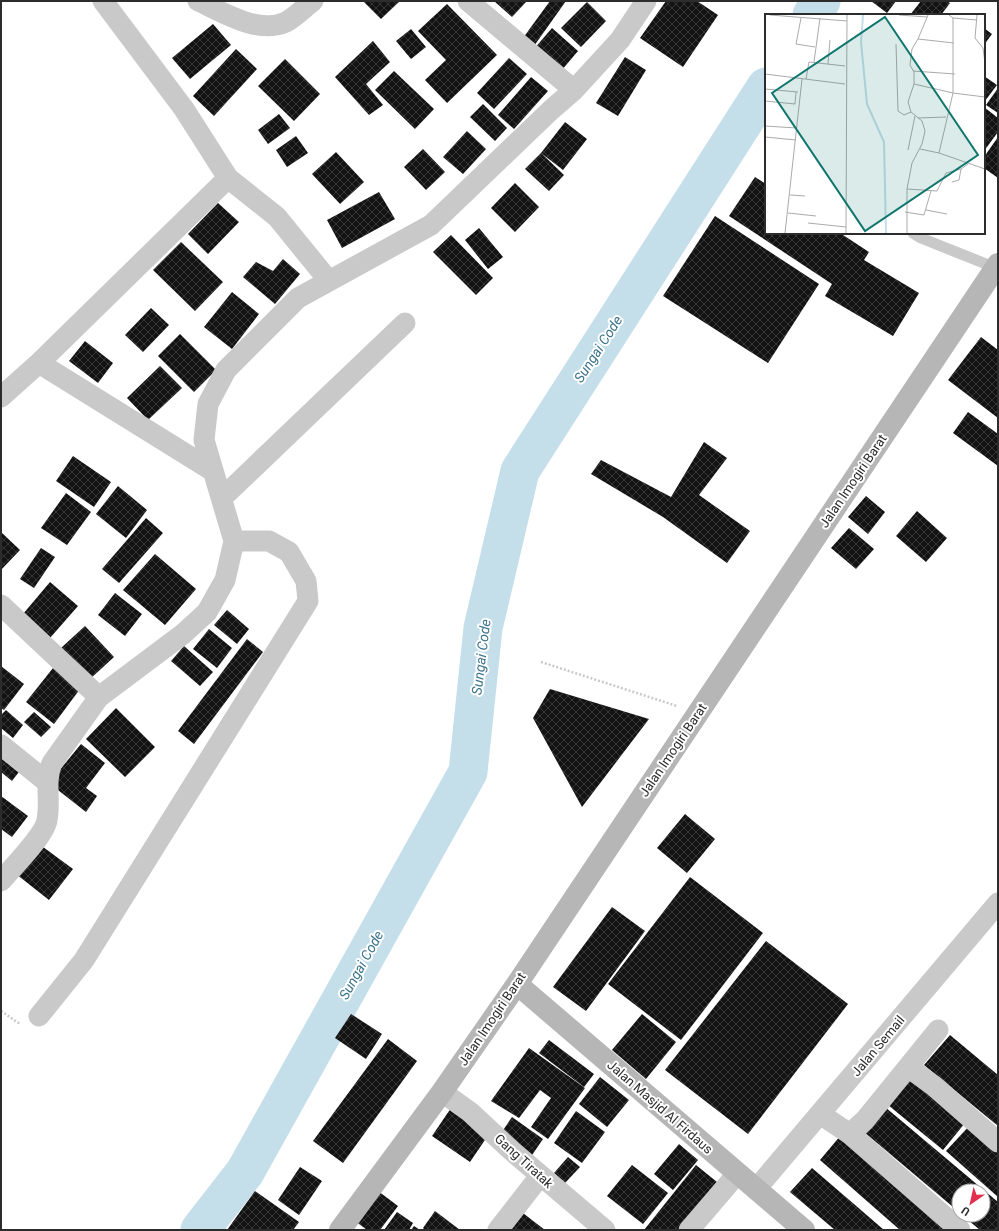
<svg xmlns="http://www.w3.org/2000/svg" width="999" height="1231" font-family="Roboto,sans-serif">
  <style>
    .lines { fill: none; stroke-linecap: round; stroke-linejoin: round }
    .river { stroke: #c5dfea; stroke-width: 39 }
    .building { fill: url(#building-cross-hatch) }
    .path { stroke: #c9c9c9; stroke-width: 2.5; stroke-dasharray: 2 2; stroke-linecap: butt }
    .lane { stroke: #c9c9c9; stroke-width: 11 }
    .street { stroke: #c9c9c9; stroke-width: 21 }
    .secondary { stroke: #b6b6b6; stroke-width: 22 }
    .labels { text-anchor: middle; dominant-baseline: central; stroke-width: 4; stroke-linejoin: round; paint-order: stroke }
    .street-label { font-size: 13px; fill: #2c2c2c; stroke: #fff }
    .water-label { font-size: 14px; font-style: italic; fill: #3c748b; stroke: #fff }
    .inset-river { fill: none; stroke: #c5dfea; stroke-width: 2 }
    .inset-road { fill: none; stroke: #ababab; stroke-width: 1 }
    .view { fill: #0f766e; fill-opacity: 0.15; stroke: #0f766e; stroke-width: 2 }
    .inset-edge { fill: none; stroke: #2c2c2c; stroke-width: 2 }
  </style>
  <defs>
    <pattern id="building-cross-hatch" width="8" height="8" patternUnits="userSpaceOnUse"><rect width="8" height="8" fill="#131313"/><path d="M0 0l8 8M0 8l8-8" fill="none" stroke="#363636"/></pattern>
  </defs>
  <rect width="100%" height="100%" fill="#fff"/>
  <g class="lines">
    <path class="river" d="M 812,15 L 821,1
      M 200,1230 L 245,1172 L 468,772 L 483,628 L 520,471 L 766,87"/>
  </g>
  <path class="building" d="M 363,1 L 400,1 L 381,19 Z
    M 494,1 L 527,1 L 512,17 Z
    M 550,1 L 566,1 L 534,46 L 523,38 Z
    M 666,1 L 697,1 L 718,15 L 683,67 L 640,38 Z
    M 871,1 L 896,1 L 887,13 Z
    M 921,1 L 947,1 L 950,3 L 941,15 L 910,15 Z
    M 587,2 L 606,21 L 581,47 L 561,28 Z
    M 447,4 L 497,55 L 447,103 L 425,80 L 446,60 L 418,31 Z
    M 213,24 L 231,45 L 190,79 L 172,58 Z
    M 552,28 L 578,51 L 561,71 L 534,49 Z
    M 984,28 L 992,34 L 984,45 Z
    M 411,29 L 426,47 L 411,59 L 396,41 Z
    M 373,41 L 390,62 L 366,84 L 383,105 L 369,115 L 335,77 Z
    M 236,49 L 257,69 L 214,116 L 193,96 Z
    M 625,57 L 646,70 L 618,116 L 596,103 Z
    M 509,58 L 527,74 L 494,109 L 477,93 Z
    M 285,59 L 320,94 L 294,121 L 258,86 Z
    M 394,71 L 434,109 L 415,129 L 375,90 Z
    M 984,76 L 997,85 L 985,101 L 984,101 Z
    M 531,77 L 548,91 L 514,129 L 498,115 Z
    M 998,88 L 998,113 L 986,105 Z
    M 483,104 L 507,128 L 495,141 L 470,117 Z
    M 984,107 L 998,118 L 998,132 L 984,151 Z
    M 279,114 L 290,128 L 268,144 L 258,130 Z
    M 565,122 L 587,139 L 563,170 L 541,153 L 564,175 L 549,191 L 525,169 L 541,153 Z
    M 467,131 L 486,149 L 463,174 L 443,157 Z
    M 296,136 L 308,153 L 287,167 L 276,150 Z
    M 998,137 L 998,178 L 984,168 L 984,157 Z
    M 423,149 L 445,172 L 426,190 L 404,167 Z
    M 336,152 L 364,182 L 340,204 L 312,174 Z
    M 755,177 L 766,184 L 766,233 L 840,233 L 869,252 L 864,260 L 919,293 L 893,336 L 825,296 L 832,284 L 729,216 Z
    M 515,183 L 539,207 L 515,232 L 491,208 Z
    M 379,192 L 395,219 L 342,248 L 327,220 Z
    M 218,203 L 239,222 L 208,254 L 188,234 Z
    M 715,216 L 819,284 L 768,363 L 663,296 Z
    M 479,228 L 503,257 L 488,269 L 465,240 Z
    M 451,235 L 493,278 L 476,295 L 433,252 Z
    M 181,242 L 223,282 L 195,311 L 153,270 Z
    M 283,259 L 300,274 L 275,304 L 243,277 L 256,262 L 273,271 Z
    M 232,292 L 259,314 L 232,349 L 204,327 Z
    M 151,308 L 169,325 L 143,352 L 125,335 Z
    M 180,334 L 216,370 L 194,392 L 158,356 Z
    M 981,337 L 998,350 L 998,418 L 948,380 Z
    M 85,341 L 113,363 L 98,383 L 69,361 Z
    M 160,366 L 182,388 L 148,420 L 127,398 Z
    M 968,412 L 998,434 L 998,466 L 953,433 Z
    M 704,442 L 727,458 L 699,495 L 750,531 L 727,563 L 663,517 L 591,474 L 601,460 L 671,497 Z
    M 73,456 L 111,482 L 94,507 L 56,481 Z
    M 118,486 L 147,510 L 126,538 L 96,514 Z
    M 66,493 L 91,512 L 67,545 L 41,528 Z
    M 866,496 L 885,512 L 868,534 L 848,517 Z
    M 917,511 L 947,538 L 926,562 L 896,536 Z
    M 146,518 L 163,533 L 119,583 L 102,569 Z
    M 849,528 L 874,549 L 856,569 L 831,548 Z
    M 1,532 L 20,550 L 1,570 Z
    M 41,548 L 55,557 L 34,588 L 20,579 Z
    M 155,554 L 196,589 L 165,625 L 123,590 Z
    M 50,582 L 78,606 L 50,638 L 23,614 Z
    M 115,593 L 142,614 L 125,636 L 98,615 Z
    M 227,610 L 249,629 L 237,644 L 214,625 Z
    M 85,626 L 114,657 L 90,679 L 61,648 Z
    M 209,629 L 232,648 L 217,668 L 193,649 Z
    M 247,639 L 263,652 L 194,744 L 178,731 Z
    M 184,646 L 213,672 L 200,686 L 171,661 Z
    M 1,666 L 24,684 L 4,710 L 1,708 Z
    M 53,668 L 80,689 L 54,724 L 26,702 Z
    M 550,689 L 649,719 L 582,807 L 533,718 Z
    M 116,708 L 155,747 L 125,777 L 86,739 Z
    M 6,710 L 23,725 L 13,738 L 1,728 L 1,715 Z
    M 34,712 L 51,727 L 41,737 L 24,722 Z
    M 81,744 L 105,763 L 86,788 L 97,796 L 86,812 L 49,783 Z
    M 1,751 L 22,768 L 12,781 L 1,772 Z
    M 1,796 L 28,816 L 12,837 L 1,829 Z
    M 685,814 L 715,839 L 687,873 L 657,848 Z
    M 39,844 L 73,869 L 49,900 L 16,874 Z
    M 690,877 L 763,933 L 681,1040 L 608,984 Z
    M 612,907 L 645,931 L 586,1011 L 553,987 Z
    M 766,941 L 848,1004 L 748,1134 L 665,1070 Z
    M 351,1014 L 382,1034 L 366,1059 L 335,1038 Z
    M 642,1014 L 676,1042 L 646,1079 L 612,1050 Z
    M 950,1035 L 998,1075 L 998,1126 L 924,1065 Z
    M 388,1039 L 417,1061 L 343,1163 L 313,1141 Z
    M 549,1040 L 594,1074 L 584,1087 L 539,1053 Z
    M 529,1048 L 585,1088 L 548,1139 L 531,1127 L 551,1098 L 540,1090 L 519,1118 L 491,1101 Z
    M 600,1077 L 629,1100 L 607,1127 L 579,1104 Z
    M 910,1078 L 965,1123 L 943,1150 L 888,1105 Z
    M 885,1107 L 998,1202 L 998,1230 L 980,1230 L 962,1215 L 983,1215 L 983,1191 L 959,1191 L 959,1212 L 864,1132 Z
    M 451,1108 L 489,1134 L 470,1162 L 432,1136 Z
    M 576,1111 L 605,1132 L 582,1163 L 554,1143 Z
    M 512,1117 L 543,1139 L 530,1158 L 499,1136 Z
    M 969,1126 L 998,1153 L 998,1197 L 946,1151 Z
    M 841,1135 L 950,1230 L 900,1230 L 820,1160 Z
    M 679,1144 L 698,1160 L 673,1190 L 654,1174 Z
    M 568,1157 L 580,1167 L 565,1183 L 554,1173 Z
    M 632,1165 L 668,1193 L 643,1224 L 607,1196 Z
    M 696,1165 L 717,1182 L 678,1230 L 644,1230 Z
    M 300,1167 L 322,1181 L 299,1215 L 278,1200 Z
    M 812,1168 L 847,1198 L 884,1230 L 835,1230 L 790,1192 Z
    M 255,1191 L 299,1222 L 293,1230 L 227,1230 Z
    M 378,1191 L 398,1206 L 380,1230 L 367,1230 L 355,1221 Z
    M 519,1210 L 545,1230 L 504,1230 Z
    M 435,1211 L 460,1230 L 425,1230 L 423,1228 Z
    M 397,1212 L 413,1223 L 409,1230 L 384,1230 Z
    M 414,1226 L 420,1230 L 411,1230 Z"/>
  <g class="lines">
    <path class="path" d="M 541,662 L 677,706
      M 1,1011 L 20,1024"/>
    <path class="lane" d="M 913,233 L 921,238 L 996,268"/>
    <path class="street" d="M 198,1 C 223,12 258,35 286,22 C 295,17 304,8 313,1
      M 468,1 L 574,90
      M 228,178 L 277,217 L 329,281
      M 39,363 L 213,471
      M 1,397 L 39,363 L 228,178 L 184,109 L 103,1
      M 222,498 L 405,323
      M 1,605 L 99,697
      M 1,745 L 47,782
      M 1,881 C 12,868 45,835 47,820 C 51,800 44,782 52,763 L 99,697 L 183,634 L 207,612 L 225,580 L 234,541 L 204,440 L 208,404 L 226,370 L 298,298 L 431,225 L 551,110 L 574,90 L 620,40 L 646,1
      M 39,1016 L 84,960 L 308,601 L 306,581 L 289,552 L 269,541 L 234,541
      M 908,1067 L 938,1030
      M 442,1092 L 470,1112 L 512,1151 L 605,1230
      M 820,1114 L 850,1134 L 960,1230
      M 850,1134 L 865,1120 L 908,1067 L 934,1086 L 998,1142
      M 757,1188 L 998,903
      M 498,1230 L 540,1176
      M 689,1230 L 737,1174"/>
    <path class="secondary" d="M 517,984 L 804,1230
      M 340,1230 L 442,1092 L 517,984 L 998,264"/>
  </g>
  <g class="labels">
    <g class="street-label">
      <text transform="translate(853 481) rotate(-56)">Jalan Imogiri Barat</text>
      <text transform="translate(673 750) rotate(-56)">Jalan Imogiri Barat</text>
      <text transform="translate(492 1019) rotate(-56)">Jalan Imogiri Barat</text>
      <text transform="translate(878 1046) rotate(-50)">Jalan Semail</text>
      <text transform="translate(660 1107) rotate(41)">Jalan Masjid Al Firdaus</text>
      <text transform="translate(524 1161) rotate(42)">Gang Tiratak</text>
    </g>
    <g class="water-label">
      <text transform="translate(598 349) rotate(-57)">Sungai Code</text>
      <text transform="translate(481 657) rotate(-83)">Sungai Code</text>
      <text transform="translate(361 965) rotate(-61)">Sungai Code</text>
    </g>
  </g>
  <g transform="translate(765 14)">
    <rect width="220" height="220" fill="#fff"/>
    <path class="inset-river" d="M 98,1 L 96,28 L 102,90 L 119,128 L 121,219"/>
    <path class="inset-road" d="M 5,1 L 82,7M 134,1 L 162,3M 163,1 L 153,25 L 189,29M 184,1 L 188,4 L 212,6M 212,1 L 210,24 L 218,34 L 220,49M 36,4 L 31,30 L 50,33M 131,30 L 133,97 L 139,101 L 146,98M 49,48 L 55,4M 63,50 L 65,26M 148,57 L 190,60M 0,60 L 80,70M 41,65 L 44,48 L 80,52M 149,70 L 188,79 L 188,4M 0,75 L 33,78M 220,83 L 188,79 L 174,139 L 220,155M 0,87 L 30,90 L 31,78M 153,104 L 181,103M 0,112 L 32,114M 0,123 L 31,126M 155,135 L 174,139M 143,136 L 150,102M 187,168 L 194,166 L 196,155 L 203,150M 142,175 L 172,177 L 181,159 L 196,155M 25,181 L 40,182M 161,196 L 182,200M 140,198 L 159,201 L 166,177M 23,199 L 51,202M 43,209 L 81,213M 20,219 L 37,65M 81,219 L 82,1M 142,219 L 142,175 L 147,149 L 157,130 L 160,117 L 157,107 L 146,98 L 143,88 L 149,70 L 149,58 L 145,51 L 147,35 L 153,25"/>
    <path class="view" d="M 120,3 L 213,141 L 100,217 L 7,79 Z"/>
    <rect width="220" height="220" class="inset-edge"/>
  </g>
  <rect width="999" height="1231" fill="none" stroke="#2c2c2c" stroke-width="4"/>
  <g transform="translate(971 1203) rotate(214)"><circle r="19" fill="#ffffff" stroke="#ababab"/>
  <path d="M0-3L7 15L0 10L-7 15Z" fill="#e12f4d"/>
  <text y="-6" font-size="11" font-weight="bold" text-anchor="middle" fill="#2c2c2c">U</text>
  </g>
</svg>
